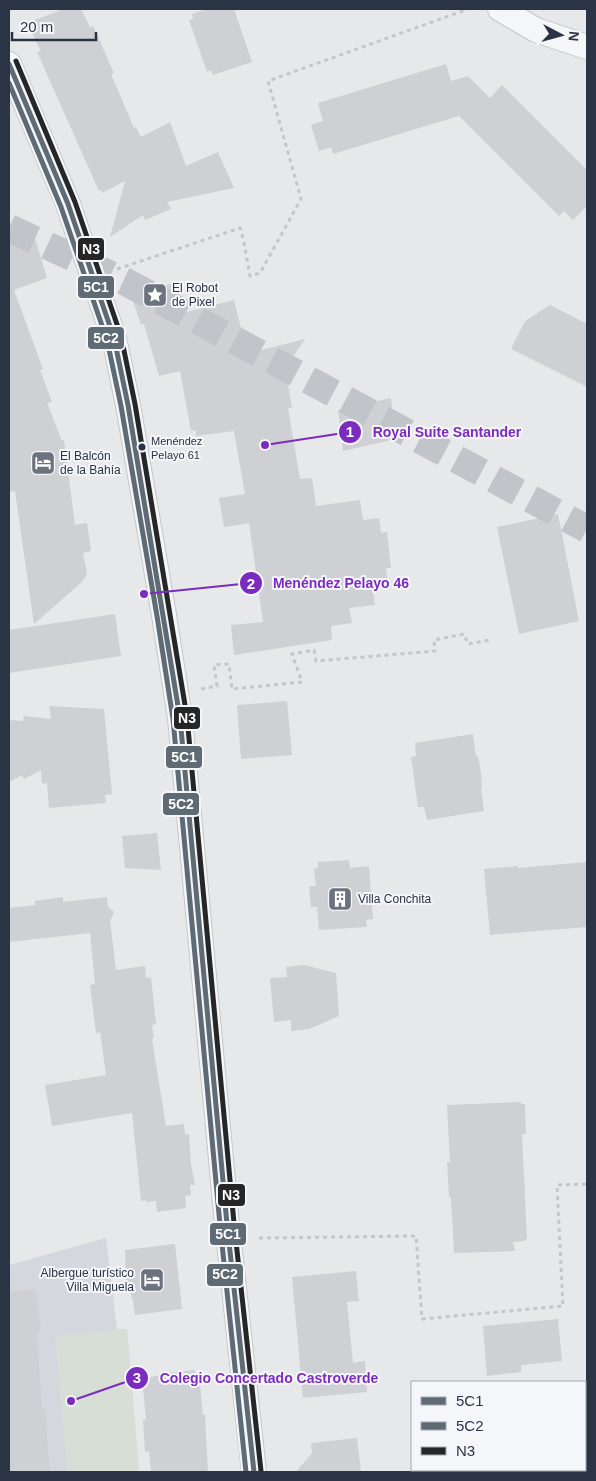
<svg xmlns="http://www.w3.org/2000/svg" width="596" height="1481" font-family="Arial,sans-serif">
  <style>
    .built { fill: #d4d7dd }
    .grass { fill: #d6ded6 }
    .park { fill: url(#park-crowns) }
    .building { fill: #ced0d3 }
    .lines { fill: none; stroke-linecap: round; stroke-linejoin: round }
    .primary-tunnel { stroke: #c1c4c9; stroke-width: 28; stroke-dasharray: 28 14; stroke-linecap: butt }
    .minor-casing { stroke: #c4c6c8; stroke-width: 26 }
    .path { stroke: #c5c6ca; stroke-width: 3; stroke-dasharray: 4 4; stroke-linecap: butt }
    .minor { stroke: #f5f6f7; stroke-width: 24 }
    .bus-1-casing { stroke: #f4f6f9; stroke-width: 9 }
    .bus-2-casing { stroke: #f4f6f9; stroke-width: 9 }
    .bus-3-casing { stroke: #f4f6f9; stroke-width: 9 }
    .bus-1 { stroke: #5f6b74; stroke-width: 5 }
    .bus-2 { stroke: #5f6b74; stroke-width: 5 }
    .bus-3 { stroke: #262626; stroke-width: 5 }
    .bus-dot { fill: #2b3445; stroke: #f4f6f9; stroke-width: 2 }
    .labels { text-anchor: middle; dominant-baseline: central; stroke-width: 4; stroke-linejoin: round; paint-order: stroke }
    .bus-label { font-size: 11px; fill: #2b3445; stroke: #f4f6f9; text-anchor: start }
    .poi-label { font-size: 12px; fill: #2b3445; stroke: #f4f6f9; text-anchor: start }
    .leader { fill: none; stroke: #7b2cbf; stroke-width: 2 }
    .callout-dot { fill: #7b2cbf; stroke: #f4f6f9; stroke-width: 2 }
    .mark-label { font-size: 15px; text-anchor: middle; font-weight: bold; fill: #fff }
    .callout-label { font-size: 14px; text-anchor: middle; font-weight: bold; fill: #7b2cbf; stroke: #f4f6f9; stroke-width: 4; stroke-linejoin: round; paint-order: stroke }
    .line-badge { stroke: #f4f6f9; stroke-width: 2 }
    .badge-label { font-size: 14px; text-anchor: middle; font-weight: bold; fill: #fff }
  </style>
  <defs>
    <pattern id="park-crowns" width="20" height="18" patternUnits="userSpaceOnUse" patternTransform="scale(1.25)"><rect width="20" height="18" fill="#d6ded6"/><path d="M2 6a3 3 0 1 1 6 0M12 15a3 3 0 1 1 6 0" fill="none" stroke="#b8bfb9"/></pattern>
  </defs>
  <rect width="100%" height="100%" fill="#e6e8ea"/>
  <path class="built" d="M 106,1238 L 117,1329 L 127,1329 L 139,1472 L 9,1472 L 9,1265 Z"/>
  <path class="grass" d="M 127,1329 L 139,1472 L 67,1472 L 55,1336 Z"/>
  <path class="park" d="M 432,1470 L 527,1470 L 527,1472 L 432,1472 Z"/>
  <path class="building" d="M 64,9 L 81,9 L 90,27 L 93,26 L 114,73 L 111,74 L 134,128 L 136,127 L 141,137 L 170,122 L 186,166 L 218,152 L 234,188 L 167,202 L 171,209 L 145,220 L 143,215 L 110,237 L 125,181 L 102,193 L 101,190 L 99,191 L 37,52 L 41,51 L 27,23 Z
    M 207,9 L 234,9 L 252,62 L 213,75 L 211,70 L 207,72 L 189,20 L 193,19 L 192,14 Z
    M 446,64 L 451,81 L 468,76 L 490,98 L 502,85 L 587,170 L 587,206 L 573,220 L 564,211 L 559,216 L 459,116 L 333,154 L 331,147 L 319,151 L 311,125 L 323,121 L 318,103 Z
    M 35,238 L 47,278 L 14,290 L 43,369 L 40,370 L 52,402 L 47,403 L 62,441 L 64,440 L 75,525 L 87,523 L 91,551 L 83,553 L 87,574 L 83,581 L 34,624 L 15,491 L 9,492 L 9,243 Z
    M 173,283 L 183,313 L 234,300 L 241,328 L 243,327 L 250,353 L 305,339 L 285,368 L 292,408 L 288,408 L 300,479 L 312,478 L 316,506 L 360,500 L 363,520 L 379,518 L 381,533 L 387,532 L 391,568 L 386,568 L 388,583 L 372,586 L 375,605 L 349,608 L 352,623 L 331,626 L 332,640 L 234,655 L 231,625 L 263,622 L 249,523 L 224,527 L 219,498 L 245,494 L 234,431 L 196,436 L 196,430 L 191,431 L 180,371 L 159,376 L 144,324 L 141,325 L 131,295 Z
    M 550,305 L 587,324 L 587,387 L 511,349 L 525,321 Z
    M 391,398 L 396,439 L 343,451 L 338,410 Z
    M 558,514 L 579,621 L 519,634 L 497,527 Z
    M 115,614 L 121,656 L 9,673 L 9,630 Z
    M 287,701 L 292,755 L 241,759 L 237,705 Z
    M 49,706 L 104,709 L 112,794 L 105,795 L 106,803 L 49,808 L 47,783 L 42,784 L 41,770 L 24,779 L 22,775 L 9,782 L 9,720 L 23,721 L 24,716 L 51,719 Z
    M 473,734 L 476,757 L 478,756 L 481,773 L 482,788 L 481,788 L 484,811 L 427,820 L 424,807 L 418,807 L 411,757 L 416,756 L 415,743 Z
    M 157,833 L 161,870 L 125,868 L 122,836 Z
    M 349,860 L 350,868 L 369,866 L 373,919 L 366,920 L 367,927 L 319,930 L 317,907 L 311,907 L 309,886 L 316,886 L 314,869 L 318,868 L 318,862 Z
    M 587,862 L 587,927 L 490,935 L 484,869 L 518,866 L 518,868 Z
    M 63,897 L 63,902 L 107,897 L 108,907 L 114,912 L 110,921 L 116,970 L 145,966 L 146,978 L 151,977 L 156,1024 L 152,1025 L 154,1038 L 152,1039 L 166,1126 L 184,1124 L 185,1135 L 189,1134 L 191,1164 L 195,1185 L 190,1185 L 191,1195 L 185,1196 L 186,1208 L 157,1212 L 156,1201 L 146,1202 L 146,1200 L 141,1201 L 132,1113 L 52,1126 L 45,1085 L 106,1075 L 100,1032 L 96,1033 L 90,985 L 95,984 L 90,933 L 9,942 L 9,908 L 35,905 L 35,901 Z
    M 304,965 L 336,973 L 339,1016 L 309,1029 L 291,1031 L 291,1020 L 274,1022 L 270,978 L 287,977 L 286,967 Z
    M 521,1102 L 521,1104 L 525,1104 L 526,1134 L 522,1134 L 527,1239 L 524,1241 L 513,1242 L 515,1251 L 454,1253 L 451,1197 L 449,1197 L 447,1162 L 450,1162 L 447,1105 Z
    M 175,1244 L 182,1309 L 135,1315 L 133,1300 L 132,1300 L 131,1293 L 129,1293 L 128,1282 L 126,1282 L 125,1250 Z
    M 356,1271 L 359,1301 L 347,1302 L 353,1363 L 365,1361 L 367,1392 L 303,1398 L 292,1277 Z
    M 36,1289 L 41,1331 L 37,1332 L 42,1409 L 45,1409 L 50,1472 L 9,1472 L 9,1292 Z
    M 558,1319 L 562,1361 L 521,1365 L 521,1372 L 487,1376 L 483,1326 Z
    M 195,1370 L 197,1387 L 200,1386 L 203,1415 L 205,1415 L 208,1472 L 151,1472 L 149,1451 L 145,1452 L 143,1420 L 146,1419 L 142,1379 L 160,1375 L 160,1374 Z
    M 357,1438 L 361,1472 L 296,1472 L 312,1453 L 311,1443 Z"/>
  <g class="lines">
    <path class="primary-tunnel" d="M 9,228 L 124,281 L 587,529"/>
    <defs>
      <path id="minor" d="M 500,9 L 536,30 L 587,47
        M 9,64 L 68,204 L 114,338 L 128,405 L 164,615 L 180,718 L 227,1224 L 254,1472"/>
    </defs>
    <use href="#minor" class="minor-casing"/>
    <path class="path" d="M 117,269 L 240,228 L 244,242 L 250,276 L 260,273 L 301,199 L 268,81 L 468,9
      M 201,689 L 217,686 L 214,665 L 229,664 L 232,689 L 302,682 L 292,654 L 314,650 L 316,661 L 435,651 L 434,640 L 464,634 L 468,644 L 490,640
      M 259,1238 L 416,1236 L 422,1319 L 563,1306 L 557,1185 L 587,1184
      M 585,1407 L 587,1407
      M 481,1472 L 485,1470"/>
    <use href="#minor" class="minor"/>
    <defs>
      <path id="bus-1" d="M 9,64 L 68,204 L 114,338 L 128,405 L 180,718 L 227,1224 L 254,1472"/>
      <path id="bus-2" d="M 9,83 L 61,207 L 107,340 L 121,406 L 157,616 L 173,719 L 220,1225 L 246,1472"/>
      <path id="bus-3" d="M 16,61 L 75,202 L 121,336 L 135,404 L 187,717 L 234,1223 L 261,1471"/>
    </defs>
    <use href="#bus-1" class="bus-1-casing"/>
    <use href="#bus-2" class="bus-2-casing"/>
    <use href="#bus-3" class="bus-3-casing"/>
    <use href="#bus-1" class="bus-1"/>
    <use href="#bus-2" class="bus-2"/>
    <use href="#bus-3" class="bus-3"/>
  </g>
  <defs>
    <symbol id="sight-square" viewBox="-11 -11 22 22"><rect x="-9" y="-9" width="18" height="18" rx="4" fill="#6c737f" stroke="#f4f6f9"/><path d="M0-6L1.8-2.2L6-1.7L2.9 1.2L3.7 5.4L0 3.3L-3.7 5.4L-2.9 1.2L-6-1.7L-1.8-2.2Z" fill="#fff"/></symbol>
    <symbol id="hotel-square" viewBox="-11 -11 22 22"><rect x="-9" y="-9" width="18" height="18" rx="4" fill="#6c737f" stroke="#f4f6f9"/><path d="M-6-4.5h1.5V1H6V5H4.5V3h-9V5H-6ZM-4 0a1.8 1.8 0 1 1 3.6 0ZM.5 0V-2.5h3Q6-2.5 6 0Z" fill="#fff"/></symbol>
    <symbol id="building-square" viewBox="-11 -11 22 22"><rect x="-9" y="-9" width="18" height="18" rx="4" fill="#6c737f" stroke="#f4f6f9"/><path d="M-4-6H4V6H1V3H-1V6H-4ZM-2.5-4.3h1.7v1.8h-1.7ZM.8-4.3h1.7v1.8H.8ZM-2.5-1h1.7V.8h-1.7ZM.8-1h1.7V.8H.8Z" fill="#fff"/></symbol>
  </defs>
  <g fill-rule="evenodd">
    <use href="#sight-square" x="141" y="281" width="28" height="28"/>
    <use href="#hotel-square" x="29" y="449" width="28" height="28"/>
    <use href="#building-square" x="326" y="885" width="28" height="28"/>
    <use href="#hotel-square" x="138" y="1266" width="28" height="28"/>
  </g>
  <circle class="bus-dot" cx="142" cy="447" r="4.5"/>
  <g class="labels">
    <g class="bus-label">
      <text x="151" y="441">Menéndez<tspan x="151" dy="14">Pelayo 61</tspan></text>
    </g>
    <g class="poi-label">
      <text x="172" y="288">El Robot<tspan x="172" dy="14">de Pixel</tspan></text>
      <text x="60" y="456">El Balcón<tspan x="60" dy="14">de la Bahía</tspan></text>
      <text x="358" y="899">Villa Conchita</text>
      <text x="134" y="1273" text-anchor="end">Albergue turístico<tspan x="134" dy="14">Villa Miguela</tspan></text>
    </g>
  </g>
  <path class="leader" d="M265 445L350 432M144 594L251 583M71 1401L137 1378"/>
  <g class="callout-dot">
    <circle cx="265" cy="445" r="5"/>
    <circle cx="144" cy="594" r="5"/>
    <circle cx="71" cy="1401" r="5"/>
    <circle cx="350" cy="432" r="12"/>
    <circle cx="251" cy="583" r="12"/>
    <circle cx="137" cy="1378" r="12"/>
  </g>
  <g class="mark-label">
    <text x="350" y="437">1</text>
    <text x="251" y="589">2</text>
    <text x="137" y="1383">3</text>
  </g>
  <g class="callout-label">
    <text x="447" y="437">Royal Suite Santander</text>
    <text x="341" y="588">Menéndez Pelayo 46</text>
    <text x="269" y="1383">Colegio Concertado Castroverde</text>
  </g>
  <g class="line-badge">
    <rect x="77" y="237" width="28" height="24" rx="5" fill="#262626"/>
    <rect x="77" y="275" width="38" height="24" rx="5" fill="#5f6b74"/>
    <rect x="87" y="326" width="38" height="24" rx="5" fill="#5f6b74"/>
    <rect x="173" y="706" width="28" height="24" rx="5" fill="#262626"/>
    <rect x="165" y="745" width="38" height="24" rx="5" fill="#5f6b74"/>
    <rect x="162" y="792" width="38" height="24" rx="5" fill="#5f6b74"/>
    <rect x="217" y="1183" width="29" height="24" rx="5" fill="#262626"/>
    <rect x="209" y="1222" width="38" height="24" rx="5" fill="#5f6b74"/>
    <rect x="206" y="1263" width="38" height="24" rx="5" fill="#5f6b74"/>
  </g>
  <g class="badge-label">
    <text x="91" y="254">N3</text>
    <text x="96" y="292">5C1</text>
    <text x="106" y="343">5C2</text>
    <text x="187" y="723">N3</text>
    <text x="184" y="762">5C1</text>
    <text x="181" y="809">5C2</text>
    <text x="231" y="1200">N3</text>
    <text x="228" y="1239">5C1</text>
    <text x="225" y="1279">5C2</text>
  </g>
  <rect width="596" height="1481" fill="none" stroke="#2b3445" stroke-width="20"/>
  <rect x="411" y="1381" width="175" height="90" fill="#f4f6f9" stroke="#a4a8b1"/>
  <rect x="421" y="1397" width="25" height="8" fill="#5f6b74" stroke="#a4a8b1"/>
  <text x="456" y="1406" font-size="15" fill="#2b3445">5C1</text>
  <rect x="421" y="1422" width="25" height="8" fill="#5f6b74" stroke="#a4a8b1"/>
  <text x="456" y="1431" font-size="15" fill="#2b3445">5C2</text>
  <rect x="421" y="1447" width="25" height="8" fill="#262626" stroke="#a4a8b1"/>
  <text x="456" y="1456" font-size="15" fill="#2b3445">N3</text>
  <g transform="translate(561 35) rotate(96)" stroke="#f4f6f9" stroke-width="4" paint-order="stroke">
  <path d="M0-4L9 19L0 12L-9 19Z" fill="#2b3445"/>
  <text y="-8" font-size="14" font-weight="bold" text-anchor="middle" fill="#2b3445">N</text>
  </g>
  <path d="M12 32v8h84v-8" fill="none" stroke="#2b3445" stroke-width="2.5"/>
  <text x="20" y="32" font-size="15" fill="#2b3445" stroke="#f4f6f9" stroke-width="4" paint-order="stroke">20 m</text>
</svg>
